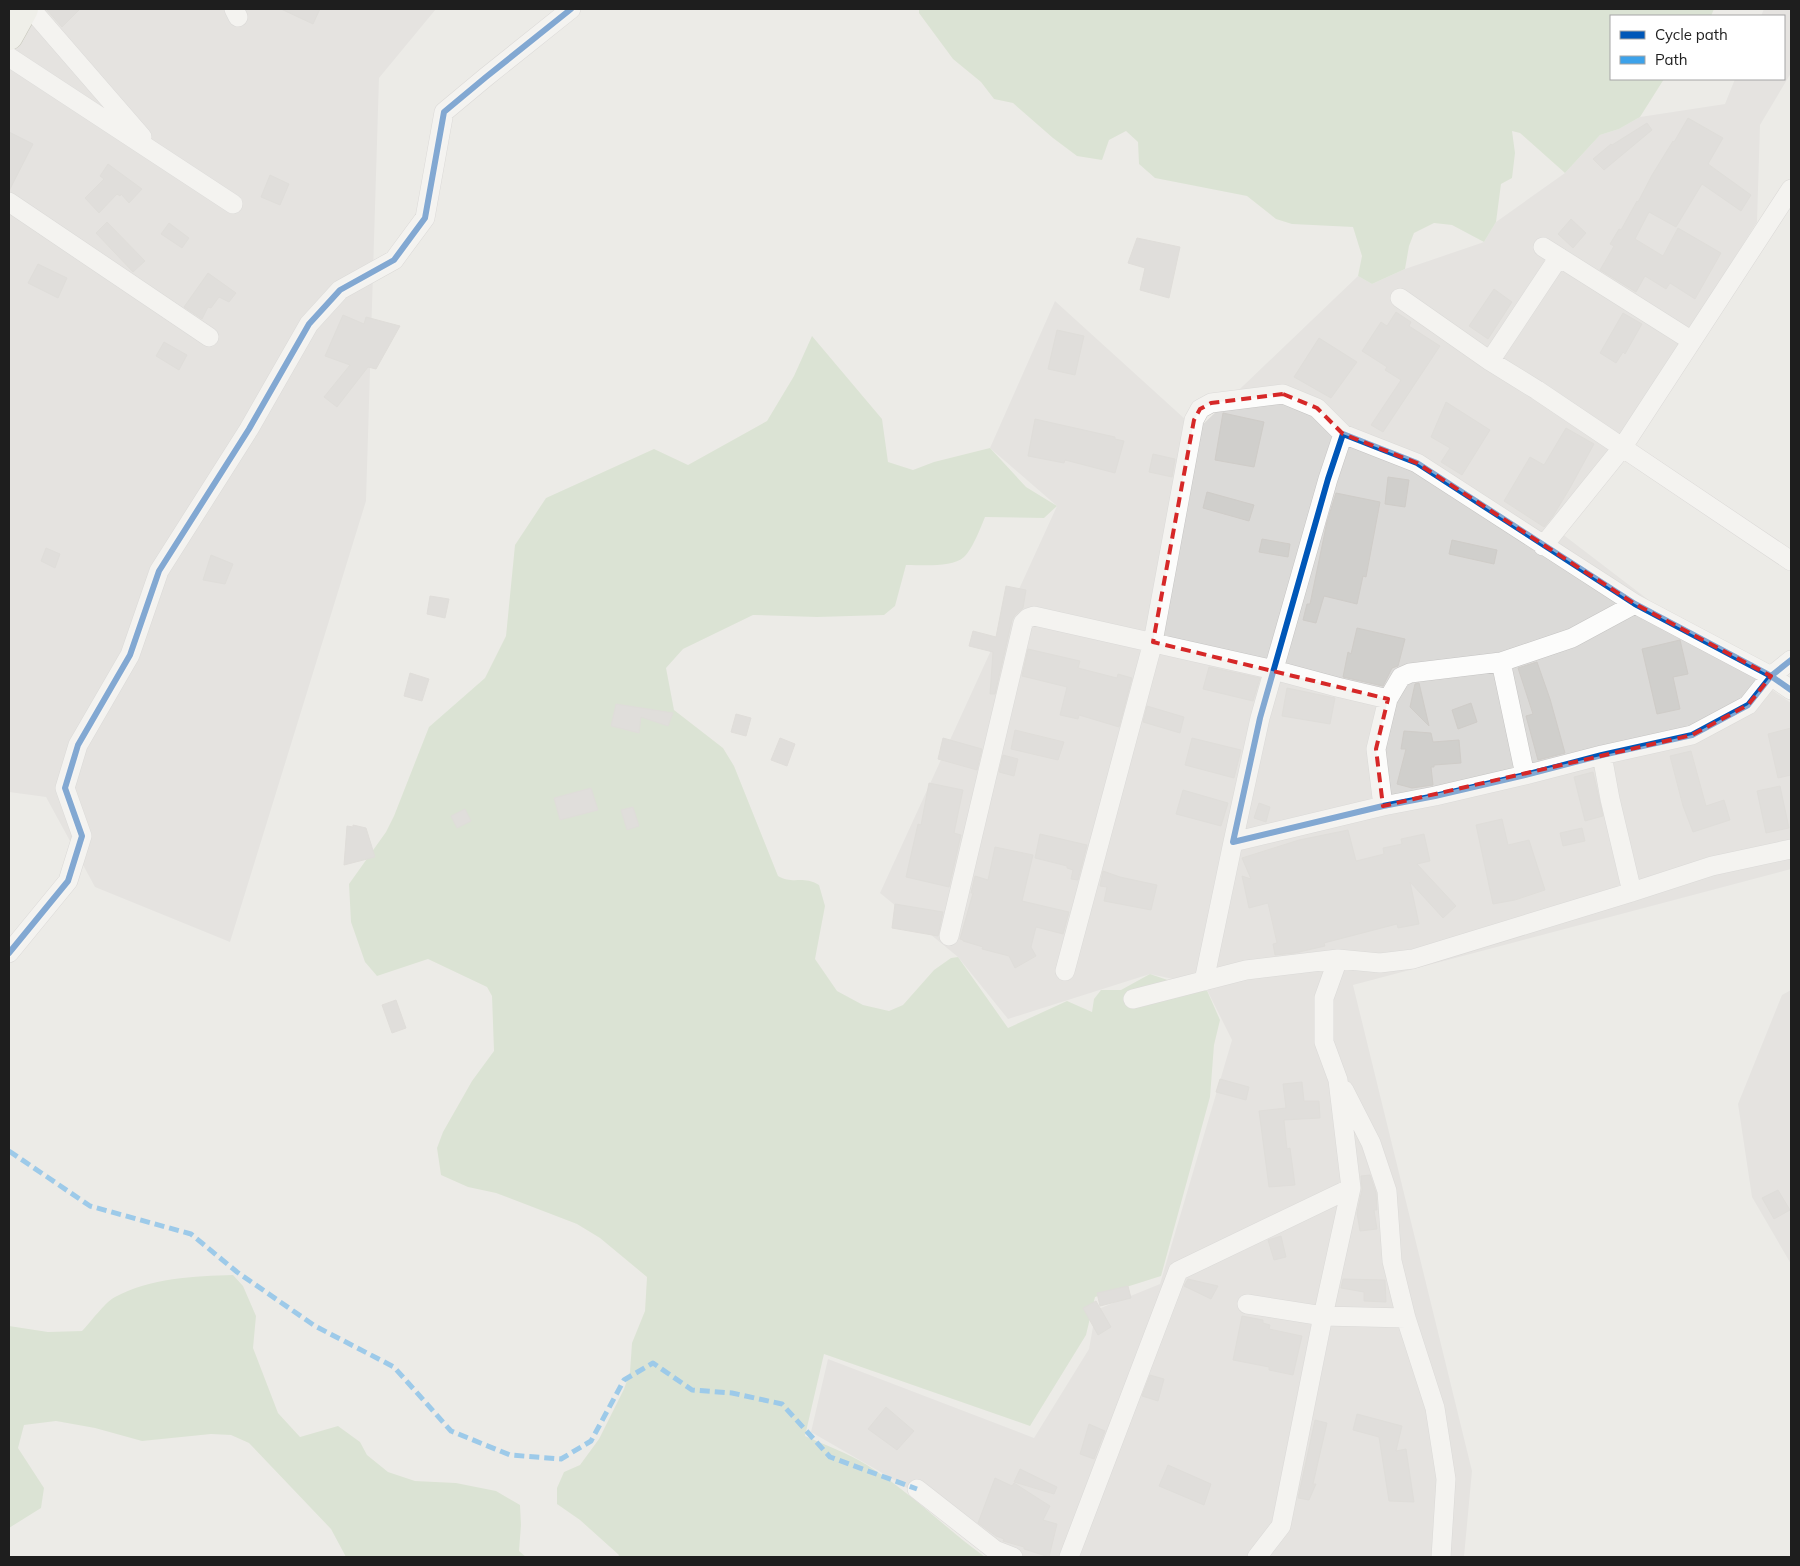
<svg xmlns="http://www.w3.org/2000/svg" width="1800" height="1566" font-family="Mulish,sans-serif">
  <style>
    .residential { fill: #dbdad8 }
    .forest { fill: #c6dabd }
    .building { fill: #d0cfcc; stroke: #cfccc8 }
    .lines { fill: none; stroke-linecap: round; stroke-linejoin: round }
    .street-casing { stroke: #c5c4c3; stroke-width: 20 }
    .secondary-casing { stroke: #93967f; stroke-width: 29 }
    .street { stroke: #fcfcfb; stroke-width: 19 }
    .secondary { stroke: #f2f3ea; stroke-width: 28 }
    .quiet { stroke: #3da2ea; stroke-width: 5; stroke-dasharray: 10 5; stroke-linecap: butt }
    .cycleway-casing { stroke: #fff; stroke-width: 9 }
    .cycleway { stroke: #0057b8; stroke-width: 6 }
    .marked { fill: none; stroke: #d62828; stroke-width: 4; stroke-dasharray: 10 6; stroke-linejoin: round }
  </style>
  <rect width="100%" height="100%" fill="#ecebe7"/>
  <path class="residential" d="M 9,9 L 436,9 L 379,78 L 366,501 L 230,942 L 95,887 L 46,797 L 9,792 Z
    M 1764,9 L 1791,9 L 1791,73 L 1760,125 L 1757,222 L 1561,533 L 1714,650 L 1791,703 L 1791,869 L 1353,985 L 1472,1471 L 1464,1557 L 999,1557 L 990,1554 L 903,1485 L 811,1432 L 828,1359 L 1034,1438 L 1089,1349 L 1096,1310 L 1160,1284 L 1232,1040 L 1205,986 L 1150,974 L 1008,1019 L 958,957 L 880,893 L 1057,506 L 990,448 L 1055,301 L 1197,430 L 1358,276 L 1372,284 L 1405,269 L 1484,242 L 1496,222 L 1565,173 L 1600,135 L 1619,129 L 1640,117 L 1725,104 L 1735,79 L 1784,79 L 1784,16 L 1761,16 Z
    M 1791,990 L 1791,1264 L 1752,1197 L 1738,1104 L 1782,995 Z"/>
  <path class="forest" d="M 919,9 L 1714,9 L 1711,16 L 1611,16 L 1611,79 L 1664,79 L 1640,117 L 1619,129 L 1600,135 L 1565,173 L 1520,133 L 1512,131 L 1515,153 L 1512,178 L 1501,184 L 1496,222 L 1484,242 L 1452,225 L 1434,223 L 1414,233 L 1409,246 L 1405,269 L 1372,284 L 1358,276 L 1362,256 L 1353,227 L 1292,224 L 1276,219 L 1247,196 L 1155,178 L 1139,164 L 1138,142 L 1126,131 L 1109,140 L 1102,160 L 1077,156 L 1053,138 L 1013,103 L 994,99 L 981,82 L 953,59 L 919,13 Z
    M 812,336 L 882,419 L 888,462 L 913,470 L 934,462 L 990,448 L 1026,487 L 1057,506 L 1044,518 L 985,517 C 981,527 972,550 964,557 C 952,568 922,565 906,565 L 895,606 L 884,615 L 817,617 L 753,615 L 683,649 L 666,668 L 674,710 L 723,748 L 734,766 L 778,876 C 794,885 802,875 819,885 L 825,906 L 815,959 L 837,991 L 863,1005 L 889,1011 L 903,1005 L 934,970 L 951,958 L 958,957 L 1008,1028 L 1067,1001 L 1092,1012 L 1094,999 L 1101,990 L 1121,990 L 1150,974 L 1188,987 L 1205,986 L 1220,1020 L 1214,1045 L 1210,1097 L 1161,1276 L 1095,1297 L 1086,1335 L 1030,1426 L 824,1354 L 805,1436 C 825,1445 848,1453 867,1465 C 910,1492 945,1528 985,1557 L 618,1557 L 619,1555 L 580,1520 L 557,1504 L 557,1488 L 564,1472 L 580,1465 L 599,1439 L 624,1389 L 630,1372 L 632,1343 L 645,1311 L 647,1277 L 600,1238 L 577,1224 L 496,1193 L 468,1187 L 441,1175 L 437,1148 L 443,1132 L 472,1081 L 494,1051 L 492,996 L 487,987 L 428,959 L 377,976 L 365,962 L 351,922 L 349,884 L 386,832 L 394,816 L 429,727 L 485,678 L 506,636 L 515,545 L 546,498 L 654,449 L 688,465 L 767,421 L 794,376 Z
    M 233,1275 L 243,1286 L 256,1316 L 253,1348 L 278,1413 L 300,1437 L 338,1426 L 360,1442 L 367,1455 L 388,1472 L 415,1481 L 456,1483 L 496,1491 L 520,1505 L 521,1525 L 519,1551 L 526,1557 L 346,1557 L 331,1529 L 249,1443 L 231,1435 L 211,1434 L 142,1441 L 95,1428 L 56,1421 L 24,1425 L 18,1448 L 44,1488 L 41,1508 L 9,1528 L 9,1326 L 48,1332 L 82,1331 C 91,1322 104,1303 115,1297 C 150,1278 194,1276 233,1275 Z"/>
  <path class="building" d="M 46,9 L 80,9 L 62,27 Z
    M 281,9 L 320,9 L 313,24 Z
    M 1688,118 L 1723,138 L 1708,164 L 1751,195 L 1741,211 L 1702,184 L 1676,227 L 1649,212 L 1635,239 L 1663,256 L 1678,228 L 1721,253 L 1695,299 L 1670,283 L 1666,289 L 1645,276 L 1636,292 L 1600,270 L 1614,246 L 1610,244 L 1619,229 L 1621,230 L 1637,201 L 1638,202 L 1652,175 L 1673,141 L 1674,142 Z
    M 1647,123 L 1652,130 L 1604,170 L 1593,159 L 1611,144 L 1612,145 Z
    M 9,132 L 33,144 L 9,191 Z
    M 108,164 L 142,189 L 129,203 L 121,194 L 120,196 L 117,194 L 99,213 L 85,198 L 104,179 L 100,176 Z
    M 270,175 L 289,184 L 280,205 L 261,197 Z
    M 1571,219 L 1586,233 L 1573,248 L 1558,234 Z
    M 107,222 L 145,261 L 133,272 L 96,233 Z
    M 169,223 L 189,238 L 182,248 L 161,234 Z
    M 1137,238 L 1180,247 L 1169,298 L 1140,290 L 1145,268 L 1128,263 Z
    M 38,264 L 67,278 L 58,298 L 28,283 Z
    M 208,273 L 236,293 L 229,302 L 219,297 L 211,308 L 208,307 L 202,319 L 184,307 Z
    M 1494,289 L 1512,302 L 1488,339 L 1469,326 Z
    M 1396,312 L 1411,322 L 1409,326 L 1440,346 L 1383,432 L 1371,425 L 1401,380 L 1385,370 L 1387,367 L 1362,351 L 1381,322 L 1387,326 Z
    M 1623,313 L 1642,324 L 1625,354 L 1623,352 L 1616,363 L 1600,353 Z
    M 343,315 L 364,324 L 366,317 L 400,326 L 376,369 L 368,367 L 337,407 L 324,397 L 350,365 L 325,356 Z
    M 1057,330 L 1084,336 L 1075,375 L 1048,369 Z
    M 1319,338 L 1357,362 L 1331,398 L 1294,377 Z
    M 164,342 L 187,355 L 179,370 L 156,356 Z
    M 1446,402 L 1490,430 L 1462,475 L 1441,462 L 1450,448 L 1431,437 Z
    M 1223,413 L 1264,422 L 1254,467 L 1215,460 Z
    M 1035,419 L 1115,437 L 1115,439 L 1124,441 L 1115,473 L 1065,460 L 1064,463 L 1028,456 Z
    M 1566,428 L 1594,444 L 1570,488 L 1553,516 L 1544,527 L 1504,501 L 1530,457 L 1544,465 Z
    M 1153,454 L 1175,459 L 1172,477 L 1149,472 Z
    M 1388,477 L 1409,480 L 1405,507 L 1385,504 Z
    M 1207,492 L 1254,505 L 1249,521 L 1203,508 Z
    M 1336,493 L 1380,502 L 1366,577 L 1363,576 L 1357,604 L 1324,596 L 1316,623 L 1303,620 L 1307,604 L 1310,604 L 1327,522 Z
    M 1262,539 L 1290,544 L 1288,557 L 1259,552 Z
    M 1452,540 L 1497,550 L 1494,564 L 1449,554 Z
    M 46,548 L 60,554 L 55,568 L 41,561 Z
    M 211,555 L 233,564 L 225,584 L 203,580 Z
    M 1006,586 L 1026,590 L 1023,608 L 1015,615 L 1012,620 L 995,694 L 990,694 L 993,652 L 969,646 L 973,631 L 996,637 Z
    M 430,596 L 449,599 L 445,618 L 427,614 Z
    M 1357,628 L 1405,639 L 1398,666 L 1392,668 L 1383,686 L 1343,677 L 1348,652 L 1351,654 Z
    M 1680,640 L 1688,674 L 1673,677 L 1680,709 L 1657,714 L 1642,649 Z
    M 1028,649 L 1080,661 L 1078,668 L 1117,678 L 1118,674 L 1132,678 L 1119,727 L 1079,715 L 1078,719 L 1060,715 L 1067,687 L 1022,676 Z
    M 1537,662 L 1550,699 L 1565,753 L 1538,760 L 1526,716 L 1533,714 L 1518,668 Z
    M 1209,667 L 1260,678 L 1253,701 L 1203,689 Z
    M 410,673 L 429,679 L 422,701 L 404,696 Z
    M 1419,683 L 1429,726 L 1410,707 L 1415,684 Z
    M 1287,688 L 1335,698 L 1330,724 L 1282,716 Z
    M 1471,703 L 1477,722 L 1458,729 L 1452,710 Z
    M 616,704 L 642,708 L 673,713 L 668,726 L 641,717 L 639,733 L 611,726 Z
    M 1147,706 L 1184,717 L 1180,733 L 1143,722 Z
    M 736,714 L 751,718 L 746,736 L 731,732 Z
    M 1791,728 L 1791,775 L 1778,778 L 1768,734 Z
    M 1015,730 L 1064,742 L 1058,760 L 1011,749 Z
    M 1404,731 L 1431,733 L 1433,742 L 1459,740 L 1461,763 L 1434,765 L 1434,767 L 1431,767 L 1433,785 L 1412,788 L 1397,784 L 1406,749 L 1401,749 Z
    M 780,738 L 795,744 L 787,766 L 771,760 Z
    M 943,738 L 982,749 L 977,770 L 938,759 Z
    M 1192,738 L 1241,750 L 1234,778 L 1185,765 Z
    M 1691,751 L 1706,806 L 1724,800 L 1730,820 L 1693,832 L 1683,806 L 1670,756 Z
    M 1003,755 L 1018,759 L 1014,776 L 999,772 Z
    M 1593,772 L 1603,816 L 1585,821 L 1574,777 Z
    M 929,783 L 963,790 L 954,833 L 961,835 L 949,887 L 906,877 L 918,824 L 921,825 Z
    M 1780,786 L 1789,828 L 1766,833 L 1757,791 Z
    M 591,788 L 598,810 L 560,820 L 554,798 Z
    M 1183,790 L 1228,803 L 1221,826 L 1176,814 Z
    M 1259,803 L 1270,807 L 1266,822 L 1254,818 Z
    M 633,807 L 639,826 L 627,830 L 621,810 Z
    M 465,809 L 471,821 L 457,828 L 451,816 Z
    M 1502,819 L 1508,845 L 1529,840 L 1545,890 L 1515,900 L 1493,904 L 1476,825 Z
    M 353,825 L 366,828 L 375,857 L 344,865 L 347,826 L 353,827 Z
    M 1582,828 L 1585,841 L 1563,846 L 1560,833 Z
    M 1348,830 L 1356,861 L 1384,854 L 1383,848 L 1402,844 L 1401,839 L 1424,834 L 1430,861 L 1417,864 L 1456,906 L 1443,918 L 1410,882 L 1419,924 L 1398,928 L 1397,924 L 1324,943 L 1325,946 L 1295,953 L 1275,955 L 1273,944 L 1277,943 L 1268,903 L 1249,908 L 1242,876 L 1251,879 L 1242,858 L 1299,840 Z
    M 1040,834 L 1087,845 L 1078,880 L 1071,879 L 1073,870 L 1067,868 L 1067,866 L 1035,858 Z
    M 995,847 L 1033,855 L 1022,901 L 1069,912 L 1063,934 L 1036,927 L 1031,947 L 1036,956 L 1015,968 L 1009,956 L 982,949 L 983,947 L 963,941 L 963,940 L 960,939 L 973,893 L 971,893 L 975,876 L 988,880 Z
    M 1103,871 L 1120,877 L 1157,885 L 1151,910 L 1104,901 L 1107,887 L 1100,886 Z
    M 895,904 L 943,912 L 938,936 L 892,928 Z
    M 396,1000 L 406,1028 L 392,1033 L 382,1005 Z
    M 1220,1079 L 1249,1087 L 1246,1100 L 1216,1092 Z
    M 1302,1082 L 1304,1101 L 1319,1101 L 1320,1118 L 1284,1120 L 1287,1149 L 1290,1148 L 1295,1185 L 1269,1187 L 1259,1111 L 1286,1108 L 1283,1084 Z
    M 1370,1175 L 1376,1193 L 1377,1210 L 1374,1210 L 1377,1229 L 1360,1231 L 1357,1213 L 1362,1190 L 1361,1176 Z
    M 1778,1190 L 1790,1210 L 1774,1219 L 1762,1198 Z
    M 1281,1236 L 1286,1257 L 1274,1260 L 1268,1240 Z
    M 1188,1279 L 1218,1286 L 1211,1299 L 1184,1286 Z
    M 1343,1279 L 1385,1280 L 1386,1302 L 1364,1301 L 1364,1292 L 1341,1288 Z
    M 1128,1286 L 1131,1298 L 1100,1306 L 1097,1293 Z
    M 1096,1301 L 1111,1327 L 1098,1335 L 1083,1308 Z
    M 1242,1316 L 1263,1320 L 1263,1323 L 1270,1325 L 1269,1329 L 1302,1336 L 1293,1375 L 1269,1370 L 1269,1367 L 1233,1360 Z
    M 1150,1375 L 1164,1379 L 1158,1401 L 1142,1396 Z
    M 886,1407 L 914,1431 L 897,1450 L 868,1429 Z
    M 1357,1414 L 1402,1426 L 1396,1451 L 1406,1449 L 1414,1502 L 1389,1501 L 1379,1437 L 1353,1430 Z
    M 1315,1420 L 1327,1423 L 1313,1484 L 1316,1484 L 1309,1500 L 1298,1498 Z
    M 1089,1424 L 1105,1431 L 1094,1459 L 1080,1454 Z
    M 1168,1465 L 1211,1484 L 1204,1505 L 1159,1486 Z
    M 1020,1469 L 1057,1487 L 1054,1494 L 1014,1482 Z
    M 995,1478 L 1012,1486 L 1014,1483 L 1050,1506 L 1043,1520 L 1057,1524 L 1049,1557 L 1024,1549 L 1024,1547 L 1003,1541 L 1004,1539 L 996,1536 L 978,1523 Z"/>
  <g class="lines">
    <defs>
      <path id="street" d="M 31,9 L 142,137
        M 234,9 L 238,17
        M 9,57 L 233,204
        M 9,202 L 209,337
        M 1543,247 L 1692,341
        M 1400,298 L 1490,361 L 1537,390 L 1791,561
        M 1490,361 L 1559,257
        M 1543,546 L 1622,448 L 1791,189
        M 1791,660 L 1771,676 L 1748,705 L 1692,735 L 1602,755 L 1525,775 L 1435,796 L 1383,806 L 1233,842 L 1260,718 L 1328,479 L 1343,434 L 1417,463 L 1635,604 L 1771,676 L 1791,690
        M 1501,662 L 1525,775
        M 1388,699 L 1401,677 L 1410,673 L 1501,662 L 1572,638 L 1635,604
        M 1602,755 L 1610,799 L 1632,892
        M 949,936 L 1023,623 L 1028,618 L 1034,616 L 1274,670 L 1337,687 L 1388,699 L 1376,749 L 1383,806
        M 9,953 L 68,881 L 82,836 L 65,788 L 78,745 L 130,655 L 159,571 L 249,429 L 309,324 L 340,290 L 394,260 L 425,218 L 444,112 L 486,77 L 571,9
        M 1065,971 L 1153,642 L 1194,420 L 1200,409 L 1211,403 L 1283,394 L 1317,408 L 1343,434
        M 1204,981 L 1233,842
        M 1133,999 L 1246,970 L 1338,959 L 1380,963 L 1413,959 L 1632,892 L 1712,866 L 1791,849
        M 1344,1090 L 1371,1143 L 1387,1191 L 1392,1261 L 1406,1318 L 1435,1408 L 1446,1479 L 1441,1557
        M 1247,1304 L 1323,1316 L 1406,1318
        M 917,1489 L 995,1550 L 1013,1557
        M 1069,1557 L 1178,1271 L 1351,1188
        M 1257,1557 L 1281,1526 L 1323,1316 L 1351,1188 L 1338,1080 L 1324,1042 L 1324,998 L 1338,959"/>
      <path id="secondary" d="M 9,36 L 24,9"/>
    </defs>
    <use href="#street" class="street-casing"/>
    <use href="#secondary" class="secondary-casing"/>
    <use href="#street" class="street"/>
    <use href="#secondary" class="secondary"/>
    <path class="quiet" d="M 9,1151 L 90,1206 L 191,1234 L 237,1272 L 315,1326 L 394,1367 L 451,1431 L 510,1455 L 561,1459 L 591,1441 L 624,1380 L 653,1363 L 692,1390 L 732,1393 L 782,1404 L 830,1457 L 917,1489"/>
    <defs>
      <path id="cycleway" d="M 1791,660 L 1771,676 L 1748,705 L 1692,735 L 1602,755 L 1525,775 L 1435,796 L 1383,806 L 1233,842 L 1260,718 L 1328,479 L 1343,434 L 1417,463 L 1635,604 L 1771,676 L 1791,690
        M 9,953 L 68,881 L 82,836 L 65,788 L 78,745 L 130,655 L 159,571 L 249,429 L 309,324 L 340,290 L 394,260 L 425,218 L 444,112 L 486,77 L 571,9"/>
    </defs>
    <use href="#cycleway" class="cycleway-casing"/>
    <use href="#cycleway" class="cycleway"/>
  </g>
  <path d="M0 0H1800V1566H0ZM 1283,394 L 1317,408 L 1343,434 L 1417,463 L 1635,604 L 1771,676 L 1748,705 L 1692,735 L 1383,806 L 1376,749 L 1388,699 L 1153,642 L 1194,420 L 1200,409 L 1211,403 Z" fill="#ecebe7" fill-opacity=".55" fill-rule="evenodd"/>
  <path class="marked" d="M 1283,394 L 1317,408 L 1343,434 L 1417,463 L 1635,604 L 1771,676 L 1748,705 L 1692,735 L 1383,806 L 1376,749 L 1388,699 L 1153,642 L 1194,420 L 1200,409 L 1211,403 Z"/>
  <rect width="1800" height="1566" fill="none" stroke="#1e1e1e" stroke-width="20"/>
  <rect x="1610" y="15" width="175" height="65" fill="#ffffff" stroke="#a5a5a5"/>
  <rect x="1620" y="31" width="25" height="8" fill="#0057b8" stroke="#a5a5a5"/>
  <text x="1655" y="40" font-size="15" fill="#1e1e1e">Cycle path</text>
  <rect x="1620" y="56" width="25" height="8" fill="#3da2ea" stroke="#a5a5a5"/>
  <text x="1655" y="65" font-size="15" fill="#1e1e1e">Path</text>
</svg>
